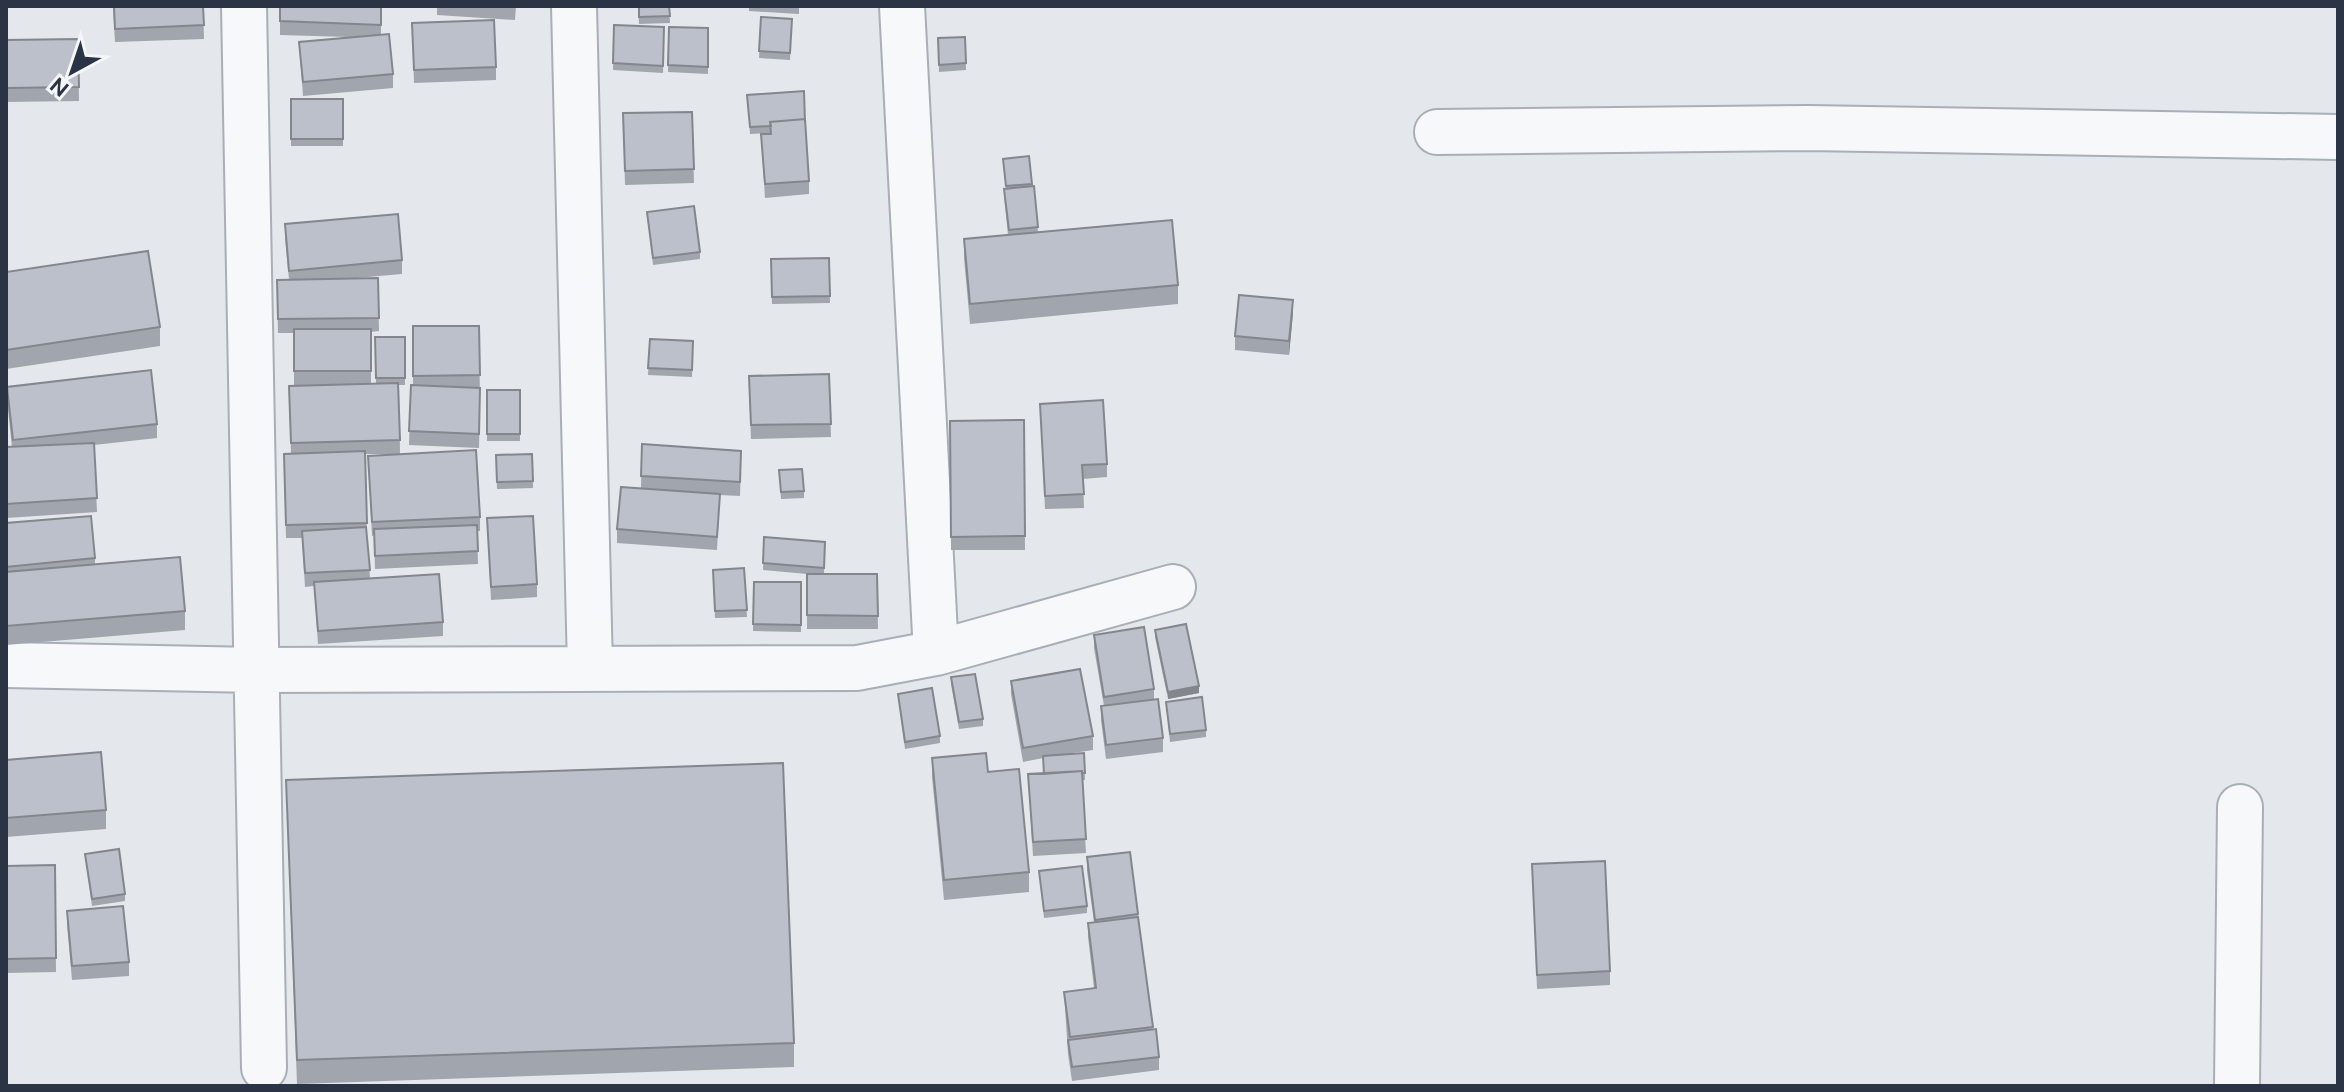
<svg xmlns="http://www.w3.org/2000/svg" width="2344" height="1092" font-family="Ubuntu,sans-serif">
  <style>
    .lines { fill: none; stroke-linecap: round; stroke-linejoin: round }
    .street-casing { stroke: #a9aeb7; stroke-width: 48 }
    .street { stroke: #f7f8fa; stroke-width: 44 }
    .wall { fill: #a1a5ae }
    .shaded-wall { fill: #83868d }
    .building { fill: #bbc0ca; stroke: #83868d; stroke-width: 2 }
  </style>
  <rect width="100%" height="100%" fill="#e4e7ec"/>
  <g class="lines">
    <defs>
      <path id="street" d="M 244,6 L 264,1068
        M 574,6 L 590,668
        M 902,6 L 936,653
        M 1437,132 L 1808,128 L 2338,137
        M 6,665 L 256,670 L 857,668 L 936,653 L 1173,587
        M 2237,1086 L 2240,807"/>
    </defs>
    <use href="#street" class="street-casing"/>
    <use href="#street" class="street"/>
  </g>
  <path class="wall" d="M 113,6 L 203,6 L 204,39 L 115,42 Z
    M 280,6 L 381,6 L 381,34 L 393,74 L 393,88 L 303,96 L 299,42 L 349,37 L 280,35 Z
    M 437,6 L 516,6 L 515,20 L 437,15 Z
    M 638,6 L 669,6 L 670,23 L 639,24 Z
    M 749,6 L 799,6 L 799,14 L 749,11 Z
    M 761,17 L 792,19 L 790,60 L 759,58 Z
    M 412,23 L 496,67 L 496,80 L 414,83 Z
    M 614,25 L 664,27 L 663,73 L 613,70 Z
    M 669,27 L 708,28 L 708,74 L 668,72 Z
    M 965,37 L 966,70 L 939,72 L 938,38 Z
    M 78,39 L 79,101 L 6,102 L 6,40 Z
    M 747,95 L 809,181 L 809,194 L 765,198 L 761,134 L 770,134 L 770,133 L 750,134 Z
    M 291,99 L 343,99 L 343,146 L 291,146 Z
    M 692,112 L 694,183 L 625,185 L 623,113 Z
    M 1029,156 L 1038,232 L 1178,285 L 1178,304 L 970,324 L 964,258 L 964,239 L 1008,235 L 1004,196 L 1004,189 L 1006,189 L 1003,159 Z
    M 647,212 L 700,252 L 700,259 L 653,265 Z
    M 285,224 L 402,260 L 402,274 L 356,278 L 378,278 L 379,331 L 371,332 L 371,384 L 376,384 L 375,337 L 405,337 L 405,385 L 399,385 L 400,454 L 365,454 L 367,536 L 370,578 L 443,622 L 443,636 L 318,644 L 314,586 L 305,587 L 302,538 L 286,538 L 284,468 L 291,454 L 289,386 L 339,385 L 294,385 L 294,333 L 278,333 L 277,280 L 289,279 L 285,238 Z
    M 829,258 L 830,303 L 772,304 L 771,259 Z
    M 6,272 L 160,327 L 160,346 L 6,369 Z
    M 1293,313 L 1289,355 L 1235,350 L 1235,336 Z
    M 413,326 L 479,326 L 480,402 L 479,448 L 409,445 L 411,385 L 413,385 Z
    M 650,339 L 693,341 L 692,377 L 648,375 Z
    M 829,374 L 831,437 L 751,439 L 749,390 Z
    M 7,387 L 157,424 L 157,438 L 94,445 L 97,512 L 6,518 L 6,447 L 12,447 L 7,400 Z
    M 487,390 L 520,390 L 520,441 L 487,441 Z
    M 1040,404 L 1107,464 L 1107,477 L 1083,479 L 1084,508 L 1045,509 Z
    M 1024,420 L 1025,550 L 951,550 L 950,421 Z
    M 642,444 L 741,465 L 740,496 L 720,495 L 717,550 L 617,543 L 617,529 L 641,488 Z
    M 496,455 L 533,481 L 533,488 L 497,489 Z
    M 368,456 L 480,517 L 480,531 L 477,531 L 478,564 L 375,569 L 374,535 L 372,536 Z
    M 779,470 L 804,491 L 804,498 L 781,499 Z
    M 487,518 L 537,584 L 537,597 L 491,600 Z
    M 6,523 L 95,558 L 95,564 L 185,611 L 185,630 L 6,645 Z
    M 764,537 L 825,542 L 824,574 L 877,574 L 878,629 L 807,629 L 807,574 L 763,570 Z
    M 744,568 L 747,617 L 715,618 L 713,570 Z
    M 754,582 L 801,582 L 801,632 L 753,631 Z
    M 1155,630 L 1199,693 L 1168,699 L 1155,637 Z
    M 1094,635 L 1154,689 L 1154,699 L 1163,738 L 1163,752 L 1106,759 L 1101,720 L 1101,706 L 1104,706 L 1094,648 Z
    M 951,677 L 983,719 L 983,726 L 959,729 L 951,684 Z
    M 1011,681 L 1093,736 L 1093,750 L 1066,754 L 1084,753 L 1085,780 L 1082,780 L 1086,853 L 1033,856 L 1028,774 L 1043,774 L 1043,758 L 1023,762 L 1011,694 Z
    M 898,694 L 940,736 L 940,743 L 905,749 Z
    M 1166,702 L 1206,730 L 1206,737 L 1170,742 Z
    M 932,758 L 988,772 L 1029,872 L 1029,892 L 944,900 L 932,777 Z
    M 6,760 L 106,810 L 106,829 L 6,837 Z
    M 286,780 L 794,1043 L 794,1067 L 297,1084 Z
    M 1130,852 L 1153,1029 L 1159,1057 L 1159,1070 L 1072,1081 L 1068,1054 L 1064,992 L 1094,988 L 1088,937 L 1088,923 L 1094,922 L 1087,871 L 1087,857 Z
    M 85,854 L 125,894 L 125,901 L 92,906 Z
    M 1532,864 L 1610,971 L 1610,985 L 1537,989 Z
    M 55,865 L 56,972 L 6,973 L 6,866 Z
    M 1039,871 L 1087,906 L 1087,913 L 1044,918 Z
    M 67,911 L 129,962 L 129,976 L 72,980 L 67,924 Z"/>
  <path class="shaded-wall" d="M 1293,300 L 1293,313 L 1289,355 L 1289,341 Z
    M 1199,686 L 1199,693 L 1168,699 L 1168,692 Z"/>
  <path class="building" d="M 114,6 L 203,6 L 204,25 L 115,29 Z
    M 280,6 L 381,6 L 381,25 L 280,21 Z
    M 639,6 L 669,6 L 670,16 L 639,17 Z
    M 761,17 L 792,19 L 790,53 L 759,51 Z
    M 494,20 L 496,67 L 414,70 L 412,23 Z
    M 614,25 L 664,27 L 663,66 L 613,63 Z
    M 669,27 L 708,28 L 708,67 L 668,65 Z
    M 389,34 L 393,74 L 303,82 L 299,42 Z
    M 965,37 L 966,63 L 939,65 L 938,38 Z
    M 78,39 L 79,87 L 6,88 L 6,40 Z
    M 804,91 L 805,123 L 805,119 L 770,122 L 771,126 L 750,127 L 747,95 Z
    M 291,99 L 343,99 L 343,139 L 291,139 Z
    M 692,112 L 694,169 L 625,171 L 623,113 Z
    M 805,119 L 809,181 L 765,184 L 761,134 L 771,134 L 770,122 Z
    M 1029,156 L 1032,184 L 1006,186 L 1003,159 Z
    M 1034,186 L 1038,227 L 1009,230 L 1004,189 Z
    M 694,206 L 700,252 L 653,258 L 647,212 Z
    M 398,214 L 402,260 L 289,271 L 285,224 Z
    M 1172,220 L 1178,285 L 970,304 L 964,239 Z
    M 148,251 L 160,327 L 6,350 L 6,272 Z
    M 829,258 L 830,296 L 772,297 L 771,259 Z
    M 378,278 L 379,318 L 278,319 L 277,280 Z
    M 1239,295 L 1293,300 L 1289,341 L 1235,336 Z
    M 413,326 L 479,326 L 480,375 L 413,376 Z
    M 294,329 L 371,329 L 371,371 L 294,371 Z
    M 375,337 L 405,337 L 405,378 L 376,378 Z
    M 650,339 L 693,341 L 692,370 L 648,368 Z
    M 151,370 L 157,424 L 13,440 L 7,387 Z
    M 829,374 L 831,424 L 751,425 L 749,376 Z
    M 398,383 L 400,440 L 291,443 L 289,386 Z
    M 411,385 L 480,388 L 479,434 L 409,431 Z
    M 487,390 L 520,390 L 520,434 L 487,434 Z
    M 1103,400 L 1107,464 L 1082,465 L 1084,494 L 1045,496 L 1040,404 Z
    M 1024,420 L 1025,536 L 951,537 L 950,421 Z
    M 94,443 L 97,498 L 6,504 L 6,447 Z
    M 642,444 L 741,451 L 740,482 L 641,476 Z
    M 476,450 L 480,517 L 372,522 L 368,456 Z
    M 365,451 L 367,523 L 286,525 L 284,454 Z
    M 532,454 L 533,481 L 497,482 L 496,455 Z
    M 802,469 L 804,491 L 781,492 L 779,470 Z
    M 621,487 L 720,494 L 717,537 L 617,529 Z
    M 91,516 L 95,558 L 6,567 L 6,523 Z
    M 533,516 L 537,584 L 491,587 L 487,518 Z
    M 477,525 L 478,551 L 375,556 L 374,529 Z
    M 366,527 L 370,570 L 305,573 L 302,531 Z
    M 764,537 L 825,542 L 824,568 L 763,563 Z
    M 180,557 L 185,611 L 6,626 L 6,572 Z
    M 744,568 L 747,610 L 715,611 L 713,570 Z
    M 439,574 L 443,622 L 318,631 L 314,582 Z
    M 807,574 L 877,574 L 878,616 L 807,615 Z
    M 754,582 L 801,582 L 801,625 L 753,624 Z
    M 1186,624 L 1199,686 L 1168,692 L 1155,630 Z
    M 1144,627 L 1154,689 L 1104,697 L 1094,635 Z
    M 1080,669 L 1093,736 L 1023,748 L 1011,681 Z
    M 975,674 L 983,719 L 959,722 L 951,677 Z
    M 932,688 L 940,736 L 905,742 L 898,694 Z
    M 1202,697 L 1206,730 L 1170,734 L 1166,702 Z
    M 1158,699 L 1163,738 L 1106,745 L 1101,706 Z
    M 101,752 L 106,810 L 6,818 L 6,760 Z
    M 986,753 L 988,772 L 1019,769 L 1029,872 L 944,880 L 932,758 Z
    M 1084,753 L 1085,773 L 1082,773 L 1082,771 L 1044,774 L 1043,756 Z
    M 783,763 L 794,1043 L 297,1060 L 286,780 Z
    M 1082,771 L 1086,839 L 1033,842 L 1028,774 Z
    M 119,849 L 125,894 L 92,899 L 85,854 Z
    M 1130,852 L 1138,914 L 1095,920 L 1087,857 Z
    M 1605,861 L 1610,971 L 1537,975 L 1532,864 Z
    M 55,865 L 56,958 L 6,959 L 6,866 Z
    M 1082,866 L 1087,906 L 1044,911 L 1039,871 Z
    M 123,906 L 129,962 L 72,966 L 67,911 Z
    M 1138,917 L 1153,1027 L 1070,1037 L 1064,992 L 1096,988 L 1088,923 Z
    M 1156,1029 L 1159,1057 L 1072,1067 L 1068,1040 Z"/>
  <rect width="2344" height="1092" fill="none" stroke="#2b3445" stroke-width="16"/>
  <g transform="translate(72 72) rotate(220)" stroke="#f4f6f9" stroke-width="6" paint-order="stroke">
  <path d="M0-6L14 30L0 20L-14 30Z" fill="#2b3445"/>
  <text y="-12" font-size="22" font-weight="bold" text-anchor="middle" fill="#2b3445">N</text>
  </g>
</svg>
